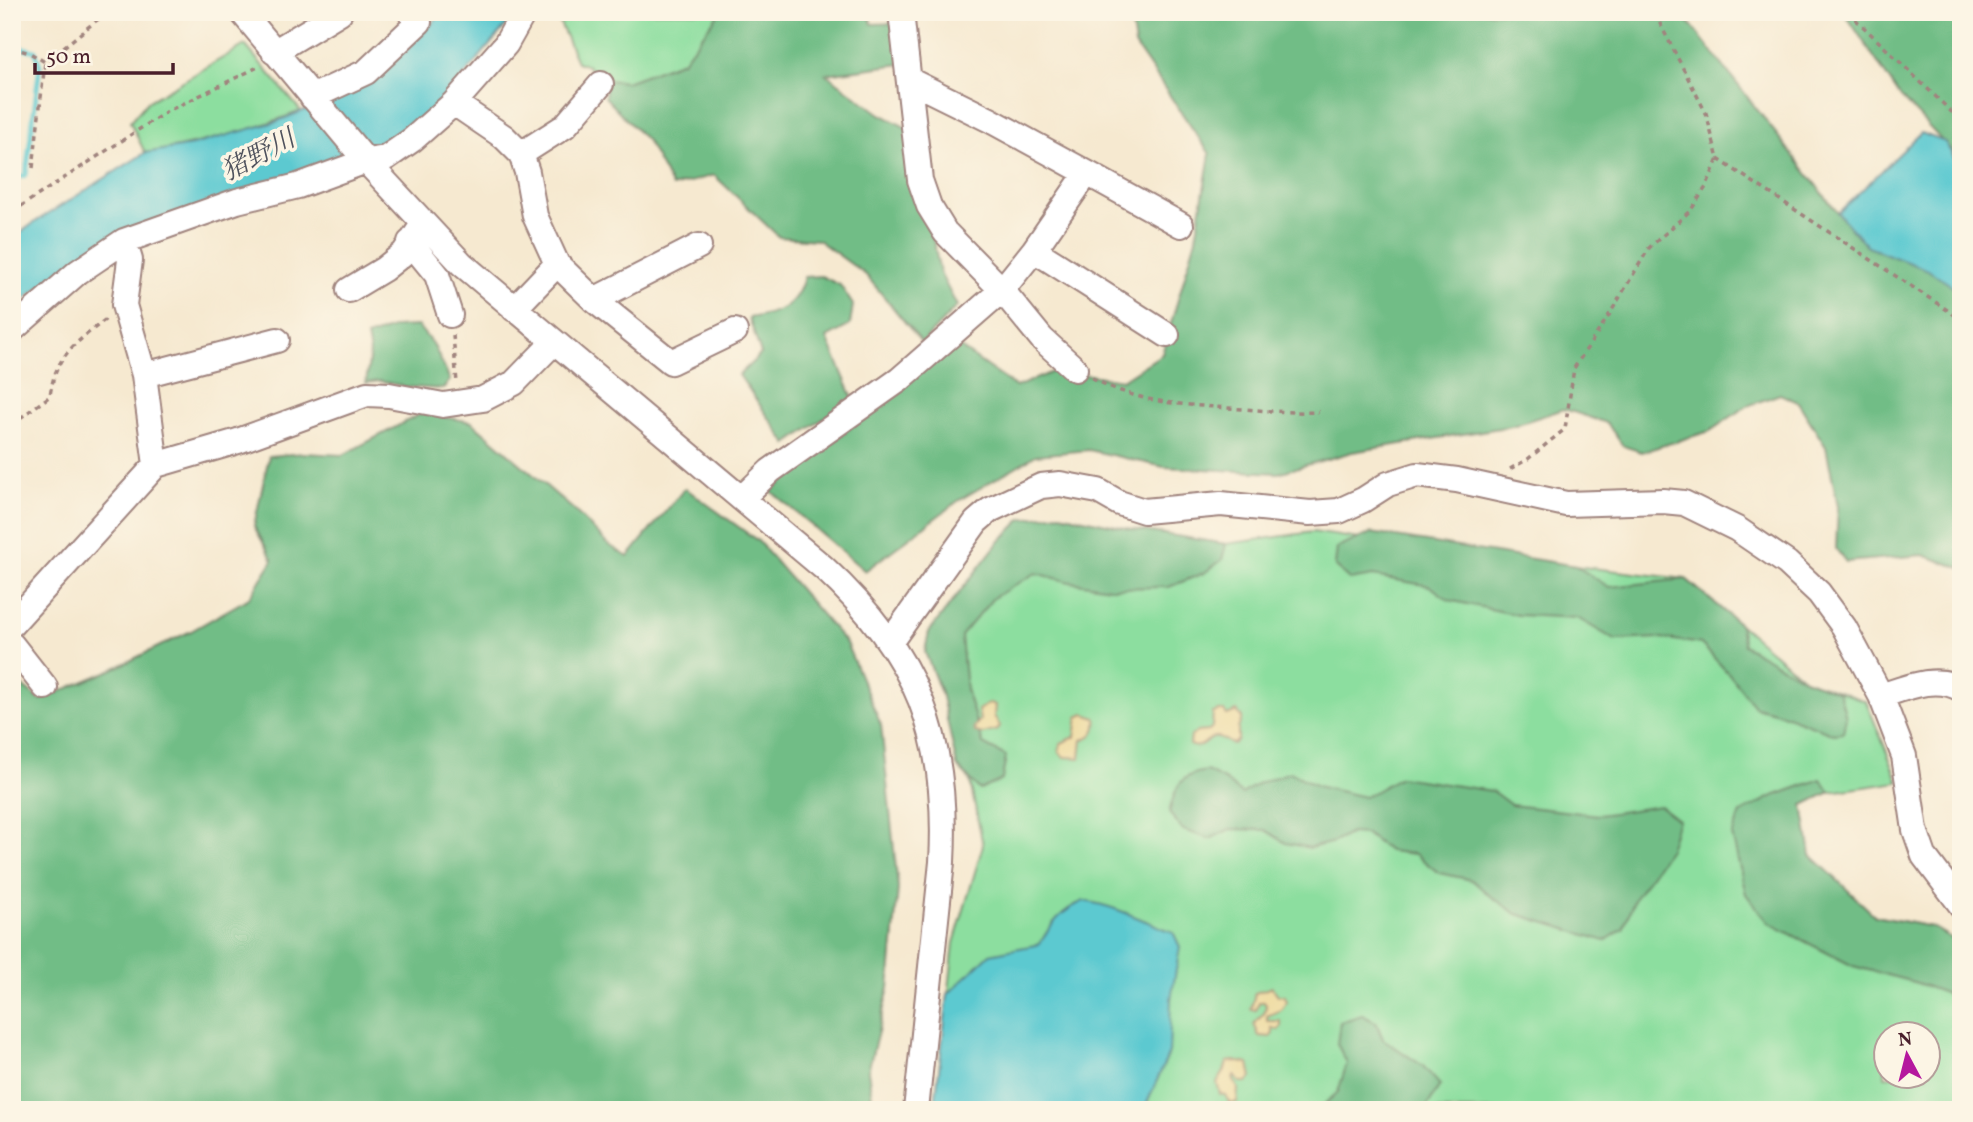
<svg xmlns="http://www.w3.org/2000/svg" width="1973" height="1122" font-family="Vollkorn,'Noto Serif JP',serif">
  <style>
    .green { fill: #8cde9f; stroke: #6b7e65; stroke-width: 2; fill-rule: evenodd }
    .forest { fill: #71bd86; stroke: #5e6e58; stroke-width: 2 }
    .sand { fill: #eeda9e; stroke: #9c7c64; stroke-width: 2 }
    .water { fill: #5cc9d0; stroke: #53747e; stroke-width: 2 }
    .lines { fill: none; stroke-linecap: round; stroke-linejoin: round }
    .stream { stroke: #5cc9d0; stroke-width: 5 }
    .minor-casing { stroke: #a0847e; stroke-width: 28 }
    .path { stroke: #a0847e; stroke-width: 3.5; stroke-dasharray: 5 5; stroke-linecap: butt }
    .minor { stroke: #fff; stroke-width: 24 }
    .labels { text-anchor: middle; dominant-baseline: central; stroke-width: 7; stroke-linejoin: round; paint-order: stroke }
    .water-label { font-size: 26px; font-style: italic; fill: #4f525d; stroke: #fcf5e5 }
  </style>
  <rect width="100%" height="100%" fill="#fcf5e5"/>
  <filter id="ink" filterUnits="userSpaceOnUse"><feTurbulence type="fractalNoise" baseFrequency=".0143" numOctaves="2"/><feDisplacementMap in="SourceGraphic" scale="14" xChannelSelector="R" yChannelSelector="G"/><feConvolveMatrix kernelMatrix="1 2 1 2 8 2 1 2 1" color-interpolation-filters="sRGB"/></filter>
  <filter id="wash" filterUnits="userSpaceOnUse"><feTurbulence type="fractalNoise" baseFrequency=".00686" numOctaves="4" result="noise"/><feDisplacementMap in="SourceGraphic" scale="28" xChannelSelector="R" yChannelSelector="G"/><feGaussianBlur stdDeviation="1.57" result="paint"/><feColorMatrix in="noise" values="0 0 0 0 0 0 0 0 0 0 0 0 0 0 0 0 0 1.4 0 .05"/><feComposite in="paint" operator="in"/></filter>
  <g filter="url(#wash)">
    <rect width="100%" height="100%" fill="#f6e9d0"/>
    <path class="green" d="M 555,12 L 720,12 L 683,61 L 626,82 L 596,81 L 588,66 L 577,62 Z
      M 245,45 L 301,111 C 251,131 198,144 145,153 L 130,122 L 147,102 Z
      M 1060,514 L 1125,528 L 1226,544 L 1313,532 L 1419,548 L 1686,579 L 1804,679 L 1866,701 L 1899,782 L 1830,792 L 1787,813 L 1772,841 L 1876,916 L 1932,927 L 1961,944 L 1961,1110 L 936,1110 L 954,943 L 983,845 L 964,753 L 925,652 L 929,632 L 998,543 L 1022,519 ZM 1885,1034 L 1927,1034 L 1927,1076 L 1885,1076 Z"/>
    <path class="forest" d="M 720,12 L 868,12 L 872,24 L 902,23 L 901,64 L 826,74 L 880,114 L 911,130 L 940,273 L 957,306 L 922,343 L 866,275 L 818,240 L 779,237 L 714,175 L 672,187 L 647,141 L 605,97 L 607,80 L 626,82 L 683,61 Z
      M 1130,12 L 1681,12 L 1838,213 L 1868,247 L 1928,269 L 1961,292 L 1961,568 L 1923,555 L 1846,562 L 1836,549 L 1838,506 L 1826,447 L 1798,402 L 1780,394 L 1747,406 L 1710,431 L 1642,452 L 1623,446 L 1607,423 L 1564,409 L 1512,426 L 1352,452 L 1278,473 L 1164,467 L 1089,450 L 1036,455 L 958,501 L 865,571 L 771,491 L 955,344 L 1016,387 L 1057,370 L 1122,380 L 1162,354 L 1196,238 L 1210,154 L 1135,45 Z
      M 1844,12 L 1961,12 L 1961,161 L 1899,95 Z
      M 821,276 L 840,285 L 853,305 L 850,325 L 827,338 L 853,398 L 787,444 L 739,375 L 761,354 L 749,318 C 778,313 796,308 804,277 Z
      M 418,326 L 434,346 L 450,380 L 443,389 L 407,387 L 380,381 L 366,383 L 370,353 L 367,337 L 395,327 Z
      M 422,413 L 472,422 L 574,510 L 609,545 L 628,557 L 685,488 L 758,541 L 846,643 L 881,725 L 898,888 L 889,988 L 868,1071 L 874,1110 L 12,1110 L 12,678 L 40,700 L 111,670 L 191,631 L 249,598 L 273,560 L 254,526 L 269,456 L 303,453 L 343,455 Z
      M 1060,514 L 1125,528 L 1226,544 L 1222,560 L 1204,573 L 1169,587 L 1110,588 L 1070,582 L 1036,573 L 993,598 L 961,636 L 966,689 L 983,744 L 1006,756 L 1002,780 L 980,790 L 957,766 L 941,692 L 925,652 L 929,632 L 998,543 L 1022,519 Z
      M 1371,533 L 1576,566 L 1609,587 L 1686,579 L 1740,625 L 1744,645 L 1804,679 L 1839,692 L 1846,717 L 1843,733 L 1834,734 L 1782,714 L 1755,707 L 1729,674 L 1701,644 L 1661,638 L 1615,640 L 1577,618 L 1518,615 L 1476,606 L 1449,600 L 1430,586 L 1373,576 L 1350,580 L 1335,566 L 1337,548 Z
      M 1207,771 L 1226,781 L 1242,794 L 1257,784 L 1290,772 L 1317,786 L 1365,797 L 1400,777 L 1492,791 L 1511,805 L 1599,815 L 1660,806 L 1678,820 L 1669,849 L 1635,898 L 1623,929 L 1605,941 L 1517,914 L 1489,895 L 1472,880 L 1439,873 L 1415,854 L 1389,851 L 1366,834 L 1351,833 L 1334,842 L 1310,848 L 1286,843 L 1265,830 L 1230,829 L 1210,839 L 1183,830 L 1169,813 C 1175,788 1179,774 1207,771 Z
      M 1821,779 L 1830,792 L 1803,805 L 1811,855 L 1875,916 L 1932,927 L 1961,944 L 1961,999 L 1917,983 L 1853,966 L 1769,923 L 1746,894 L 1732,835 L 1741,813 L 1771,797 Z
      M 1362,1015 L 1376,1022 L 1383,1039 L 1423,1066 L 1440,1085 L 1425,1110 L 1318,1110 L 1338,1092 L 1347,1063 L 1337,1044 L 1340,1022 Z"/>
    <path class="sand" d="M 990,703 L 995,705 L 994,716 L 1000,726 L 998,730 L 983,734 L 975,732 L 974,727 L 980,720 L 978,710 Z
      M 1219,711 L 1224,711 L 1227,715 L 1237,711 L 1242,718 L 1238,729 L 1238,740 L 1233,744 C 1226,743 1224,737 1217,737 C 1205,737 1204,751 1190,745 L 1191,736 L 1197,732 L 1209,731 L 1212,727 L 1213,713 Z
      M 1084,714 L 1096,718 C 1098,731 1093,736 1082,740 L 1080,758 L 1064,757 L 1059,752 L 1061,743 L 1075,737 L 1078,717 Z
      M 1272,987 L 1278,995 L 1285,996 L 1287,1001 L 1281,1010 L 1267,1016 L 1267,1021 L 1281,1021 L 1281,1027 L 1278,1030 L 1272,1028 L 1273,1033 L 1271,1037 L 1259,1036 L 1254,1024 L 1265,1012 L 1266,1005 L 1264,1002 L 1259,1002 L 1256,1010 L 1251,1009 L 1255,993 Z
      M 1234,1061 L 1249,1064 L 1252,1077 L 1247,1082 L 1240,1082 L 1234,1076 L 1233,1079 L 1238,1088 L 1237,1102 L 1230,1104 L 1225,1095 L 1220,1094 L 1217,1083 L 1224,1072 L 1227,1062 Z"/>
    <path class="water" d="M 443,12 L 517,12 L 426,122 L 331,162 L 109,238 L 12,308 L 12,239 L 35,222 L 145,153 L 192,145 L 275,122 L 338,97 L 405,51 Z
      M 1921,133 L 1945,142 L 1961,170 L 1961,292 L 1928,270 L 1868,247 L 1838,213 Z
      M 1084,901 C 1116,906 1143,921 1173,932 L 1180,947 L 1171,999 L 1169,1053 L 1144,1110 L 970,1110 L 935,1104 L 948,994 L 990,954 L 1040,944 C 1051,923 1062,910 1084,901 Z"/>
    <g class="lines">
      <path class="stream" d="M 12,45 L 35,51 L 40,65 L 26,175 L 12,179"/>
    </g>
  </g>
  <g filter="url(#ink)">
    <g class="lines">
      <defs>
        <path id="minor" d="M 242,12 L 366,161 L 462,264 L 824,568 C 917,654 949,736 942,862 L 916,1110
          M 901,12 L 920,180 L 929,206 L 945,232 L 1002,290 L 1042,339 L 1075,369
          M 274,52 L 340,12
          M 312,97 L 366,72 L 419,22 L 410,12
          M 454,103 L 504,137 L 521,154 L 527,172 L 535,216 L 557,264 L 594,300 L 671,362 L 735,331
          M 521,154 L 565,126 L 601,84
          M 1087,173 L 1181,225
          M 124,241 L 130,260 L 124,305 L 144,375 L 156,465
          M 410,242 L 437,275 L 450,315
          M 1034,250 L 1167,335
          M 349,290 L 384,269 L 404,253 L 423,224
          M 594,300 L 699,246
          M 514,309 L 557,264
          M 12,330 L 78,272 L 124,241 L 237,201 L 298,186 L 366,161 L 386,158 L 412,140 L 454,103 L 506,44 L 524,12
          M 144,375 L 277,340
          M 742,498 L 770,471 L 899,380 L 1002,290 L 1034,250 L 1087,173 L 990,120 L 909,80
          M 12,624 L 156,465 L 238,441 L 367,394 L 389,395 L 443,405 L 483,399 L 514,383 L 554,342
          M 891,641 L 976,522 L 990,510 L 1041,486 L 1060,484 L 1098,491 L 1119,503 L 1144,511 L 1221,504 L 1310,513 L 1339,511 L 1363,500 L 1388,484 L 1417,475 L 1457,480 L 1566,504 L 1663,501 L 1684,503 L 1737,529 L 1787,563 L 1819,593 L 1844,627 L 1881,696 L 1904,756 L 1915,830 L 1924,856 L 1961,905
          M 12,645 L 45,687
          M 1881,696 C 1905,688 1937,674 1961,689"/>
      </defs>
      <use href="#minor" class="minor-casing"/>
      <path class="path" d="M 1848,12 L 1961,121
        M 12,48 L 30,53 L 45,62 L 107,12
        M 1718,159 L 1961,319
        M 33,168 L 45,62
        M 12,212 L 166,112 L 260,66
        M 453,335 L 457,383
        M 1092,378 C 1138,403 1177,404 1228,408 C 1259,410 1289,413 1319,412
        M 12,424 L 50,396 C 55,355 76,343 106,319
        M 1510,469 L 1528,459 L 1565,429 L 1574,368 L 1608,317 L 1649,248 L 1691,210 L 1706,187 L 1718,159 L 1706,113 L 1654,12"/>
      <use href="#minor" class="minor"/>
    </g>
  </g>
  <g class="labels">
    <g class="water-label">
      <text transform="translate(259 156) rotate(-28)">猪野川</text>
    </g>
  </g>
  <rect width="1973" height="1122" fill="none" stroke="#fcf5e5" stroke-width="42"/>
  <g transform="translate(1907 1055) rotate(353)"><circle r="33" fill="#fcf5e5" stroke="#b59f9b" stroke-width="2"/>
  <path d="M0-5L12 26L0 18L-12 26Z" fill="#b5179e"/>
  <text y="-10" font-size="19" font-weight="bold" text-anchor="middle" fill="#4a1f2b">N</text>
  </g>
  <path d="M35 63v10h138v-10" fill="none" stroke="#4a1f2b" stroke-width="3.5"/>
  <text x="46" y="63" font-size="21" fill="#4a1f2b" stroke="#fcf5e5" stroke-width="5" paint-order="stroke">50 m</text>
</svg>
